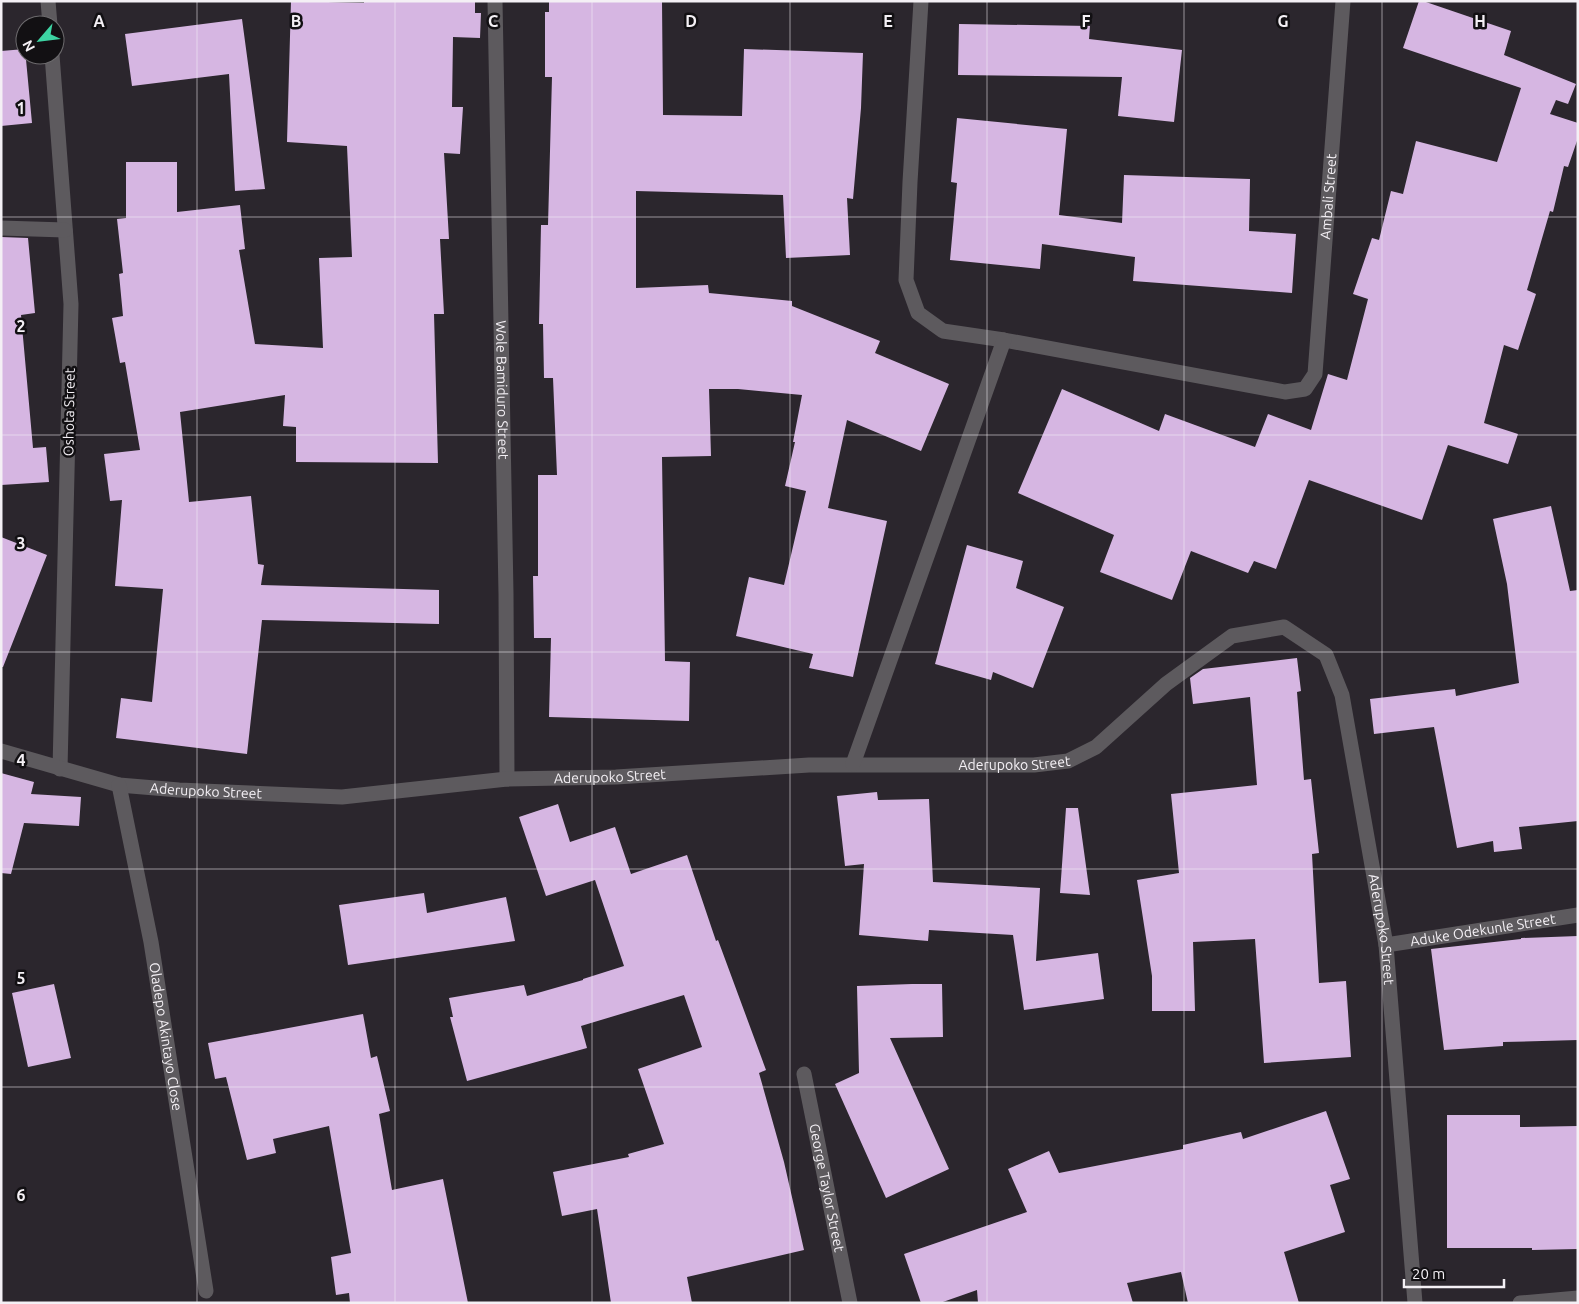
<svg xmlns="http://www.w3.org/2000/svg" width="1579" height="1304" font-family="Ubuntu,sans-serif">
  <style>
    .building { fill: #d6b6e2 }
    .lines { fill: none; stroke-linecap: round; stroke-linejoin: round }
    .street { stroke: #5d5a5e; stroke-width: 15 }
    .grid { fill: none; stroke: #f4f0f5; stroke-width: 1; stroke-opacity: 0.55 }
    .labels { text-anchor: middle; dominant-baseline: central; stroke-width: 5; stroke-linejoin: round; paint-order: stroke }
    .street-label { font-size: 14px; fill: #f4f0f5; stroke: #121013 }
    .grid-label { font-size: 16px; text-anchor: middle; font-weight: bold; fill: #f4f0f5; stroke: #121013; stroke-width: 5; stroke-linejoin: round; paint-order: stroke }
  </style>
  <rect width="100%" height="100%" fill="#2b262d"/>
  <path class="building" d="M 291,1 L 364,3 L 364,1 L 475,1 L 475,13 L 481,13 L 480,38 L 453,37 L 452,107 L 463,107 L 460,154 L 444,153 L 449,239 L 440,239 L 444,314 L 434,314 L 438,463 L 296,462 L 296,427 L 283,426 L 285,395 L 180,412 L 189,502 L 251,496 L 258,564 L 264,565 L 261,585 L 439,590 L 439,624 L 262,620 L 247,754 L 116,738 L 121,698 L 152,702 L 163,589 L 115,586 L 122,500 L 110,501 L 104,454 L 140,450 L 125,362 L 120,363 L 112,318 L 123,316 L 119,274 L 123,273 L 117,219 L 126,218 L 126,162 L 177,162 L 177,212 L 240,205 L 245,249 L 239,250 L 255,344 L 323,348 L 319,258 L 352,257 L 347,146 L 287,142 Z
    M 549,1 L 662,1 L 663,115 L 742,116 L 744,49 L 863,53 L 861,108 L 853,199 L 847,198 L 850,255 L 786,258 L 783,195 L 636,191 L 636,288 L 708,285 L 709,293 L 792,301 L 792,306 L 880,341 L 875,353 L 949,384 L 921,451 L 847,420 L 828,508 L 887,521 L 853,677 L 809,668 L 813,654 L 736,636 L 749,577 L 784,585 L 806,491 L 785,486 L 795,442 L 793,442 L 802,395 L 738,389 L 709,389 L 711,456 L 662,457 L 665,661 L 690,662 L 689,721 L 549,717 L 551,638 L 534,638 L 533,576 L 538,576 L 538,475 L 557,475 L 553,378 L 544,378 L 543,324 L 539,324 L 541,225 L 548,225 L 552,77 L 545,77 L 545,12 L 549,12 Z
    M 1419,1 L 1423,1 L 1511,31 L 1504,55 L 1576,84 L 1568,104 L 1556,100 L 1550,114 L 1578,123 L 1578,138 L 1568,167 L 1564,166 L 1553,212 L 1550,211 L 1527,290 L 1536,294 L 1518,350 L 1504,345 L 1484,423 L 1518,434 L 1508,464 L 1448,445 L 1422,520 L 1309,480 L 1276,569 L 1254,561 L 1248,573 L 1191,551 L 1172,600 L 1100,572 L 1114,535 L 1018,493 L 1062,389 L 1159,431 L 1165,414 L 1255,447 L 1268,414 L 1311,430 L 1328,374 L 1347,380 L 1368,299 L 1353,294 L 1372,238 L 1379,240 L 1391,191 L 1403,194 L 1416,141 L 1497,162 L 1521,88 L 1403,48 Z
    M 242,19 L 249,71 L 265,189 L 235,191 L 229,74 L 132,86 L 125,34 Z
    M 959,24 L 1090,26 L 1089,39 L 1182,50 L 1174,122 L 1118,116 L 1122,77 L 958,75 Z
    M 25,49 L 32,123 L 1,126 L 1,51 Z
    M 957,118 L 1067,129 L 1059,215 L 1122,223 L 1124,175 L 1250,179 L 1249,231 L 1296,234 L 1292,293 L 1133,281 L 1135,257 L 1042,244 L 1040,269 L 950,260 L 957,183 L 951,182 Z
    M 1,237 L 28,238 L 35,313 L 21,315 L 33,448 L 46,447 L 49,482 L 1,485 Z
    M 1551,506 L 1570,591 L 1578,590 L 1578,821 L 1519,827 L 1522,849 L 1494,852 L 1493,841 L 1457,848 L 1434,727 L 1374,734 L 1370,699 L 1455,689 L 1456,696 L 1519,683 L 1507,584 L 1493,519 Z
    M 1,537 L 47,555 L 3,667 L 1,667 Z
    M 967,545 L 1023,561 L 1016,588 L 1064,607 L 1033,688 L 993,672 L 991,680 L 935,664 Z
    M 1297,658 L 1301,691 L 1297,692 L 1304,780 L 1311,779 L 1319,853 L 1312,854 L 1319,983 L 1346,981 L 1351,1057 L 1264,1063 L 1255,939 L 1193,942 L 1195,1011 L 1152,1011 L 1152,976 L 1137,880 L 1179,873 L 1171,794 L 1257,785 L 1250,697 L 1193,704 L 1190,678 L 1203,669 Z
    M 1,773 L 34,782 L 31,794 L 81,797 L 79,826 L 24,823 L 11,874 L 1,873 Z
    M 877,792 L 878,800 L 929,799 L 933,882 L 1040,888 L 1036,961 L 1098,953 L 1104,999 L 1024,1010 L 1013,935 L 929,930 L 928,941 L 859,935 L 864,864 L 845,866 L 837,796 Z
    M 558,804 L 570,842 L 615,827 L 631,874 L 687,855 L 716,941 L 718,940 L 766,1070 L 759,1073 L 784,1162 L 804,1250 L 687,1277 L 692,1303 L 611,1303 L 597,1209 L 562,1216 L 553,1172 L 629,1157 L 628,1154 L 664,1144 L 638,1069 L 702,1047 L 684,995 L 581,1026 L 587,1048 L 467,1081 L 450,1017 L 453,1017 L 449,998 L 524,985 L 527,996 L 583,980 L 583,979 L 624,966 L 595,880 L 546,896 L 519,817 Z
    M 1066,808 L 1078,808 L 1090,895 L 1060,893 Z
    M 424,893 L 427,913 L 506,897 L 515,941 L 348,965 L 339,905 Z
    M 1578,936 L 1578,1040 L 1503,1042 L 1503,1046 L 1444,1050 L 1431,949 L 1521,939 L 1521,938 Z
    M 54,984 L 71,1058 L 28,1067 L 12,993 Z
    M 912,984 L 942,984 L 943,1037 L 890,1038 L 949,1169 L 886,1198 L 835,1084 L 859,1073 L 857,986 Z
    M 363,1014 L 371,1058 L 377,1056 L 390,1111 L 379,1114 L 392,1190 L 443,1179 L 468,1303 L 350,1303 L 349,1293 L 336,1295 L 331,1257 L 351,1253 L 329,1126 L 273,1139 L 276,1153 L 247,1160 L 226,1077 L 215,1079 L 208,1043 Z
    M 1326,1111 L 1350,1179 L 1330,1185 L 1345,1232 L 1284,1252 L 1299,1303 L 1188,1303 L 1181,1272 L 1127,1283 L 1133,1303 L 978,1303 L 977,1290 L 940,1303 L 921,1303 L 904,1254 L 1027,1212 L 1008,1169 L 1049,1151 L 1059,1173 L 1183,1149 L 1183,1145 L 1241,1132 L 1243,1139 Z
    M 1447,1115 L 1520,1115 L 1520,1127 L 1578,1126 L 1578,1249 L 1532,1250 L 1532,1248 L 1447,1248 Z"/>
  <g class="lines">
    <g class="street">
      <path d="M 48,1 L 50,25"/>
      <path id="s1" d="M 495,1 L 506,594 L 507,779"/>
      <path id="s2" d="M 921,1 L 910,182 L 906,280 L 918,313 L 943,331 L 1004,340 L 1285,392 L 1305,389 L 1315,374 L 1343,1"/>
      <path d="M 52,55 L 71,304 L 60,769"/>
      <path d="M 1,228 L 65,230"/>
      <path id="s3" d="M 1,751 L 119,785 L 179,790 L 342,797 L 507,779 L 616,777 L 809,765 L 1034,765 L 1068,761 L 1096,747 L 1166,684 L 1232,636 L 1284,627 L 1326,655 L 1342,695 L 1386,945 L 1415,1303"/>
      <path d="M 853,764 L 1004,340"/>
      <path id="s4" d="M 119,785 L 151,942 L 206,1291"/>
      <path id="s5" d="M 1386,945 L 1578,915"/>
      <path id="s6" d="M 804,1074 L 850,1303"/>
      <path d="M 1520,1303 L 1578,1298"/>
    </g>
  </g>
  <path class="grid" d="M 197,1 L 197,1303M 395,1 L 395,1303M 592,1 L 592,1303M 790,1 L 790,1303M 987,1 L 987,1303M 1184,1 L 1184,1303M 1382,1 L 1382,1303M 1,217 L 1578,217M 1,435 L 1578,435M 1,652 L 1578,652M 1,869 L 1578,869M 1,1087 L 1578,1087"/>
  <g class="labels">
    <g class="street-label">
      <text stroke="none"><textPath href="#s2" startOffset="909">Ambali Street</textPath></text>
      <text stroke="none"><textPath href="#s1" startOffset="389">Wole Bamiduro Street</textPath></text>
      <text transform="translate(69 412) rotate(-89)">Oshota Street</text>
      <text stroke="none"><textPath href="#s3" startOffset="1020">Aderupoko Street</textPath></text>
      <text stroke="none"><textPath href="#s3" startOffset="615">Aderupoko Street</textPath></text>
      <text stroke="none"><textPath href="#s3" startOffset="210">Aderupoko Street</textPath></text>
      <text stroke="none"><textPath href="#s3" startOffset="1665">Aderupoko Street</textPath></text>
      <text stroke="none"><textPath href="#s5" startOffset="98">Aduke Odekunle Street</textPath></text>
      <text stroke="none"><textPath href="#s4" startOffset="256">Oladepo Akintayo Close</textPath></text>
      <text stroke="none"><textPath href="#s6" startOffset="116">George Taylor Street</textPath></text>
    </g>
  </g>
  <g class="grid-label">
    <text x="99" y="27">A</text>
    <text x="296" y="27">B</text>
    <text x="493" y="27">C</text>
    <text x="691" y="27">D</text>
    <text x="888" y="27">E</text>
    <text x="1086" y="27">F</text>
    <text x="1283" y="27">G</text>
    <text x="1480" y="27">H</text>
    <text x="21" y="114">1</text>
    <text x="21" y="332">2</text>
    <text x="21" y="549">3</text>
    <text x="21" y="766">4</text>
    <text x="21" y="984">5</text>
    <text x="21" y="1201">6</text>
  </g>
  <rect width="1579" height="1304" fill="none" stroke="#f4f0f5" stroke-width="5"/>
  <g transform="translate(40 40) rotate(242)"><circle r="24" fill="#121013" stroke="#6c6a6d"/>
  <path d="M0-4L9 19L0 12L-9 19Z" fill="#3dd4a3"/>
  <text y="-8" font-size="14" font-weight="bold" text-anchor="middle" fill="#f4f0f5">N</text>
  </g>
  <path d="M1404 1279v8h100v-8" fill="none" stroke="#f4f0f5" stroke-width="2.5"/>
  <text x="1412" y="1279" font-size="15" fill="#f4f0f5" stroke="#121013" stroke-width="4" paint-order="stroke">20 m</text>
</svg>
